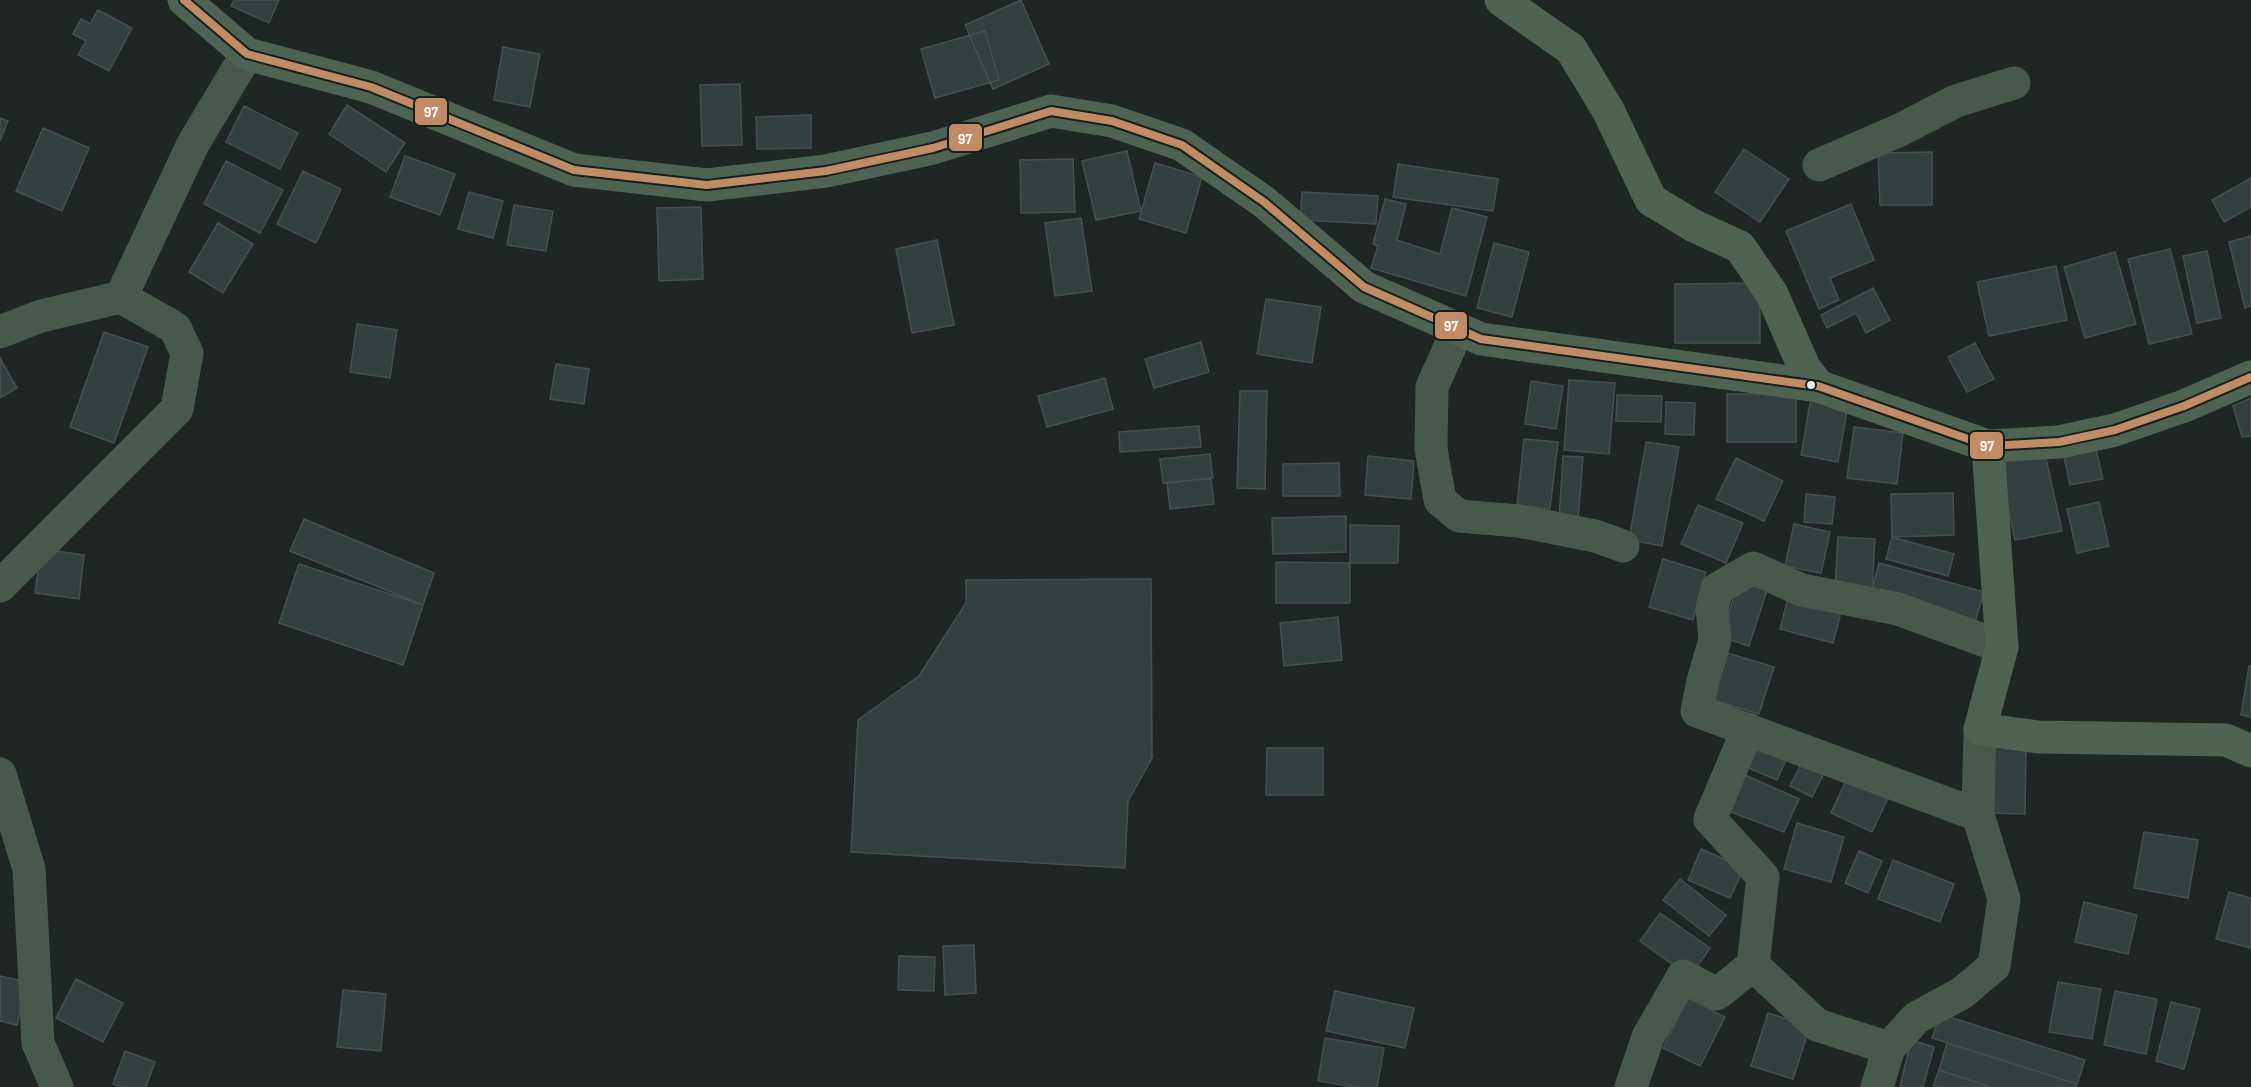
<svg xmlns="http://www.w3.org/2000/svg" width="2251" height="1087" font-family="'Sofia Sans Condensed',sans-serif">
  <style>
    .building { fill: #34403f; stroke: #484e4d; stroke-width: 1.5 }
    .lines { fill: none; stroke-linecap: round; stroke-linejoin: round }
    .street { stroke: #48584c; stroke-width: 33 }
    .secondary { stroke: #4e6354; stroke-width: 33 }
    .bus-1-casing { stroke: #14201c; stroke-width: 12 }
    .bus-1 { stroke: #c18c65; stroke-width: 8 }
    .bus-dot { fill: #e3ebe8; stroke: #14201c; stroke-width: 2 }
    .line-badge { stroke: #14201c; stroke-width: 2 }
    .badge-label { font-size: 16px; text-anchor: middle; font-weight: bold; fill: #fff }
  </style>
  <rect width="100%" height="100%" fill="#202624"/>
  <path class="building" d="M 234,0 L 279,0 L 269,23 L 231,6 Z
    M 1021,0 L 1049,64 L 993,89 L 965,25 Z
    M 98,10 L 132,28 L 109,71 L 78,55 L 86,41 L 73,34 L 81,19 L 90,24 Z
    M 985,31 L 999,80 L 935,98 L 921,49 Z
    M 503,47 L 540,54 L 530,107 L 494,100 Z
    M 740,84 L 742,145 L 702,146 L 700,85 Z
    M 347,105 L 405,143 L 386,172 L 329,134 Z
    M 244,106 L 298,133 L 280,169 L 226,142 Z
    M 811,115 L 811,148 L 757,149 L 756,117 Z
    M 0,118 L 8,121 L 0,141 Z
    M 43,128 L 89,148 L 62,211 L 16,191 Z
    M 1744,149 L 1789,179 L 1760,222 L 1715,192 Z
    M 1127,151 L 1141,211 L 1096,220 L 1082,161 Z
    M 1932,152 L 1932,205 L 1880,205 L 1878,153 Z
    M 405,156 L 455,174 L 440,215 L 390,197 Z
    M 1073,159 L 1075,212 L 1021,213 L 1020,160 Z
    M 226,161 L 283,190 L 260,233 L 204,204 Z
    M 1155,163 L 1202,177 L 1186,233 L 1139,219 Z
    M 1398,164 L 1498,179 L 1493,211 L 1393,197 Z
    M 303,171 L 341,189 L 316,243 L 277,224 Z
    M 2251,178 L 2251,207 L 2224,222 L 2212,200 Z
    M 469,192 L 503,201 L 493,238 L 458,229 Z
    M 1302,192 L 1378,196 L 1376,224 L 1300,220 Z
    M 1385,199 L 1406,204 L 1397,240 L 1440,254 L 1452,208 L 1487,217 L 1466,296 L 1371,268 L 1378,246 L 1373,244 Z
    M 1851,204 L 1874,260 L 1830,278 L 1839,300 L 1819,309 L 1786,231 Z
    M 514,205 L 553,211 L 546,251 L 507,245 Z
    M 701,207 L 703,279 L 659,281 L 657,208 Z
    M 1081,218 L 1092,291 L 1055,296 L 1045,223 Z
    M 218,223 L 253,244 L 223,293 L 189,272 Z
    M 2251,236 L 2251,306 L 2245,308 L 2229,242 Z
    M 937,240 L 954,325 L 912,333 L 896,249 Z
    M 1494,243 L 1529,252 L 1512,317 L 1477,308 Z
    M 2170,249 L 2192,334 L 2149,344 L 2128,259 Z
    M 2207,251 L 2221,318 L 2197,323 L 2183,256 Z
    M 2115,252 L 2136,324 L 2085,338 L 2064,267 Z
    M 2056,266 L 2067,320 L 1989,336 L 1977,282 Z
    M 1760,283 L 1760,343 L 1675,343 L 1675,284 Z
    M 1873,288 L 1890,320 L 1866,333 L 1856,313 L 1827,328 L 1821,315 Z
    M 1266,299 L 1321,307 L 1312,363 L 1257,354 Z
    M 357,324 L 397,330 L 390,378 L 350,372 Z
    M 104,332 L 148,347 L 114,443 L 70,427 Z
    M 1201,342 L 1209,372 L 1154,388 L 1145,359 Z
    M 1975,343 L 1994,379 L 1967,392 L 1948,357 Z
    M 0,358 L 17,388 L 0,398 Z
    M 556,364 L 589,369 L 584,404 L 550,399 Z
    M 1105,378 L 1113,409 L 1047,427 L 1038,396 Z
    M 1569,380 L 1615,383 L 1609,454 L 1564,450 Z
    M 1531,381 L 1563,386 L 1556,429 L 1525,424 Z
    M 1240,391 L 1267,391 L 1265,489 L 1237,488 Z
    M 1727,394 L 1796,394 L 1796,442 L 1727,442 Z
    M 1617,395 L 1662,396 L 1661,422 L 1616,421 Z
    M 1811,398 L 1848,405 L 1838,462 L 1801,455 Z
    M 2251,398 L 2251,436 L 2242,437 L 2233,406 Z
    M 1666,402 L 1695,403 L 1694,435 L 1665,434 Z
    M 1199,426 L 1201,447 L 1120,452 L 1119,432 Z
    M 1854,427 L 1903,433 L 1897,484 L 1847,478 Z
    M 1524,439 L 1558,442 L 1550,509 L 1517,505 Z
    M 1646,442 L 1679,447 L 1662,546 L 1629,540 Z
    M 2044,449 L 2062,531 L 2015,540 L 1997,460 Z
    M 2096,450 L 2103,479 L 2070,485 L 2064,457 Z
    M 1210,454 L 1213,478 L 1163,483 L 1160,459 Z
    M 1368,456 L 1414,461 L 1411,499 L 1365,495 Z
    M 1563,456 L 1583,457 L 1578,521 L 1559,520 Z
    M 1736,458 L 1783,481 L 1764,521 L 1716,499 Z
    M 1339,463 L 1340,496 L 1283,496 L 1283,464 Z
    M 1211,478 L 1214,504 L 1170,509 L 1167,483 Z
    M 1953,493 L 1954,535 L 1892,537 L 1891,494 Z
    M 1806,494 L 1835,497 L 1832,524 L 1804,522 Z
    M 2099,502 L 2109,546 L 2077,553 L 2067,509 Z
    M 1698,505 L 1743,523 L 1726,563 L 1681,544 Z
    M 1346,516 L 1346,552 L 1273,554 L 1272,518 Z
    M 304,519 L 434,573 L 423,605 L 290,551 Z
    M 1794,524 L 1830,532 L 1821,573 L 1785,566 Z
    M 1350,525 L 1399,526 L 1398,563 L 1350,563 Z
    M 1838,537 L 1875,539 L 1872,589 L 1835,586 Z
    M 1892,537 L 1954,554 L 1948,576 L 1886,559 Z
    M 41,549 L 84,555 L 79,599 L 35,593 Z
    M 1663,559 L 1706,572 L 1693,620 L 1649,607 Z
    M 1276,562 L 1350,563 L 1350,603 L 1276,603 Z
    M 1879,563 L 1984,592 L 1975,622 L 1872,589 Z
    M 299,564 L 423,605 L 403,665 L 279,623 Z
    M 1151,579 L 1152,758 L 1128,801 L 1125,868 L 851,852 L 858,720 L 919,676 L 966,603 L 966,580 Z
    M 1739,581 L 1767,590 L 1749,646 L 1721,637 Z
    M 1789,594 L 1842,608 L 1833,643 L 1780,629 Z
    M 1338,617 L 1342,660 L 1284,666 L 1280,623 Z
    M 1724,652 L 1774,667 L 1759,714 L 1710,699 Z
    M 2249,666 L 2251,666 L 2251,717 L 2241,715 Z
    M 1757,736 L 1790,751 L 1777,780 L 1744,766 Z
    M 1984,746 L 2026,748 L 2025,814 L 1982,813 Z
    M 1267,748 L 1323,748 L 1323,795 L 1266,795 Z
    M 1805,756 L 1827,767 L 1812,797 L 1790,786 Z
    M 1849,774 L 1891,792 L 1872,832 L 1831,813 Z
    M 1745,775 L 1799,799 L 1784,832 L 1731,812 Z
    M 1797,823 L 1844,837 L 1831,882 L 1784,869 Z
    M 2144,832 L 2198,840 L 2188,898 L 2134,888 Z
    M 1701,849 L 1744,868 L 1730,898 L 1688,880 Z
    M 1859,851 L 1882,861 L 1868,893 L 1845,883 Z
    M 1893,860 L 1954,884 L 1940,922 L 1878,899 Z
    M 1680,879 L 1726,915 L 1709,936 L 1663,900 Z
    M 2229,892 L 2251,898 L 2251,948 L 2216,939 Z
    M 2084,902 L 2137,915 L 2128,954 L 2075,942 Z
    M 1660,913 L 1710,948 L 1690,977 L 1640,941 Z
    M 974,945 L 976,993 L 945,995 L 943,946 Z
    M 899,956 L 935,957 L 934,991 L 898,990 Z
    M 0,976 L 27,982 L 17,1025 L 0,1021 Z
    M 76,979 L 123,1003 L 103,1042 L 56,1018 Z
    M 2058,982 L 2101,989 L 2092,1039 L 2049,1032 Z
    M 343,990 L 386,994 L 381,1051 L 337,1047 Z
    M 1335,991 L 1414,1008 L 1405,1048 L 1326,1031 Z
    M 2115,991 L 2157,999 L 2146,1054 L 2104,1045 Z
    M 1688,998 L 1725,1017 L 1700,1066 L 1663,1048 Z
    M 2171,1002 L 2200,1009 L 2184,1069 L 2156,1061 Z
    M 1768,1013 L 1810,1026 L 1793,1079 L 1751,1066 Z
    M 1940,1014 L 2085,1060 L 2077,1084 L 1932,1038 Z
    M 1325,1038 L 1384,1048 L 1377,1087 L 1355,1087 L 1318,1081 Z
    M 1911,1040 L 1934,1047 L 1923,1087 L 1900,1087 Z
    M 1947,1043 L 2077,1084 L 2076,1087 L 1991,1087 L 1939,1070 Z
    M 125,1051 L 155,1062 L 146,1087 L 121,1087 L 113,1084 Z
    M 1939,1070 L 1991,1087 L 1933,1087 Z"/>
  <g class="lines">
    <path class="street" d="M 1819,165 L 1900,130 L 1956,101 L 2014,83
      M 1458,329 L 1432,387 L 1431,449 L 1440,500 L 1459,516 L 1519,521 L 1595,536 L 1623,546
      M 0,332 L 41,316 L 121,297
      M 0,586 L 177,409 L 187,353 L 175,328 L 121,297 L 193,144 L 247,54
      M 0,774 L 29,869 L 38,1043 L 57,1087
      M 1978,815 L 1697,711 L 1703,681 L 1715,640 L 1712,608 L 1717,589 L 1753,568 L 1802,590 L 1898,609 L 2002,647
      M 1753,965 L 1817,1025 L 1889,1048
      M 1631,1087 L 1648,1037 L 1683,976 L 1717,994 L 1753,965 L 1763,877 L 1710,819 L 1748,729
      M 1877,1087 L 1889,1048 L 1916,1018 L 1962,993 L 1994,966 L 2004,899 L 1978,815 L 1980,729"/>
    <path class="secondary" d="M 184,0 L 247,54 L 371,87 L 574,170 L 707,185 L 826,171 L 933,148 L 1051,111 L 1112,121 L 1182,145 L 1264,202 L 1364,287 L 1481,339 L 1818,386 L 1988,446 L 2059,442 L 2115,430 L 2184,406 L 2251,377
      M 1501,0 L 1571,49 L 1608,110 L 1651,200 L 1694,226 L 1740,247 L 1772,294 L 1804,367 L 1818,386
      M 1988,446 L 2002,647 L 1980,729 L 2038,737 L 2226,740 L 2251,751"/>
    <defs>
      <path id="bus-1" d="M 184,0 L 247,54 L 371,87 L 574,170 L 707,185 L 826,171 L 933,148 L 1051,111 L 1112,121 L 1182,145 L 1264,202 L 1364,287 L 1481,339 L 1818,386 L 1988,446 L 2059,442 L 2115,430 L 2184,406 L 2251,377"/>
    </defs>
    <use href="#bus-1" class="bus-1-casing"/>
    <use href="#bus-1" class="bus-1"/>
  </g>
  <circle class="bus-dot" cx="1811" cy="385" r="5"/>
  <g class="line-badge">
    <rect x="414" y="97" width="34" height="29" rx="6" fill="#c18c65"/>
    <rect x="948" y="123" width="35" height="29" rx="6" fill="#c18c65"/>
    <rect x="1434" y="311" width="34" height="29" rx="6" fill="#c18c65"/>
    <rect x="1969" y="431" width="35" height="29" rx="6" fill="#c18c65"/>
  </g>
  <g class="badge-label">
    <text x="431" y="117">97</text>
    <text x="965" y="144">97</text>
    <text x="1451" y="331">97</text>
    <text x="1987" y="451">97</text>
  </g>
</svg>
